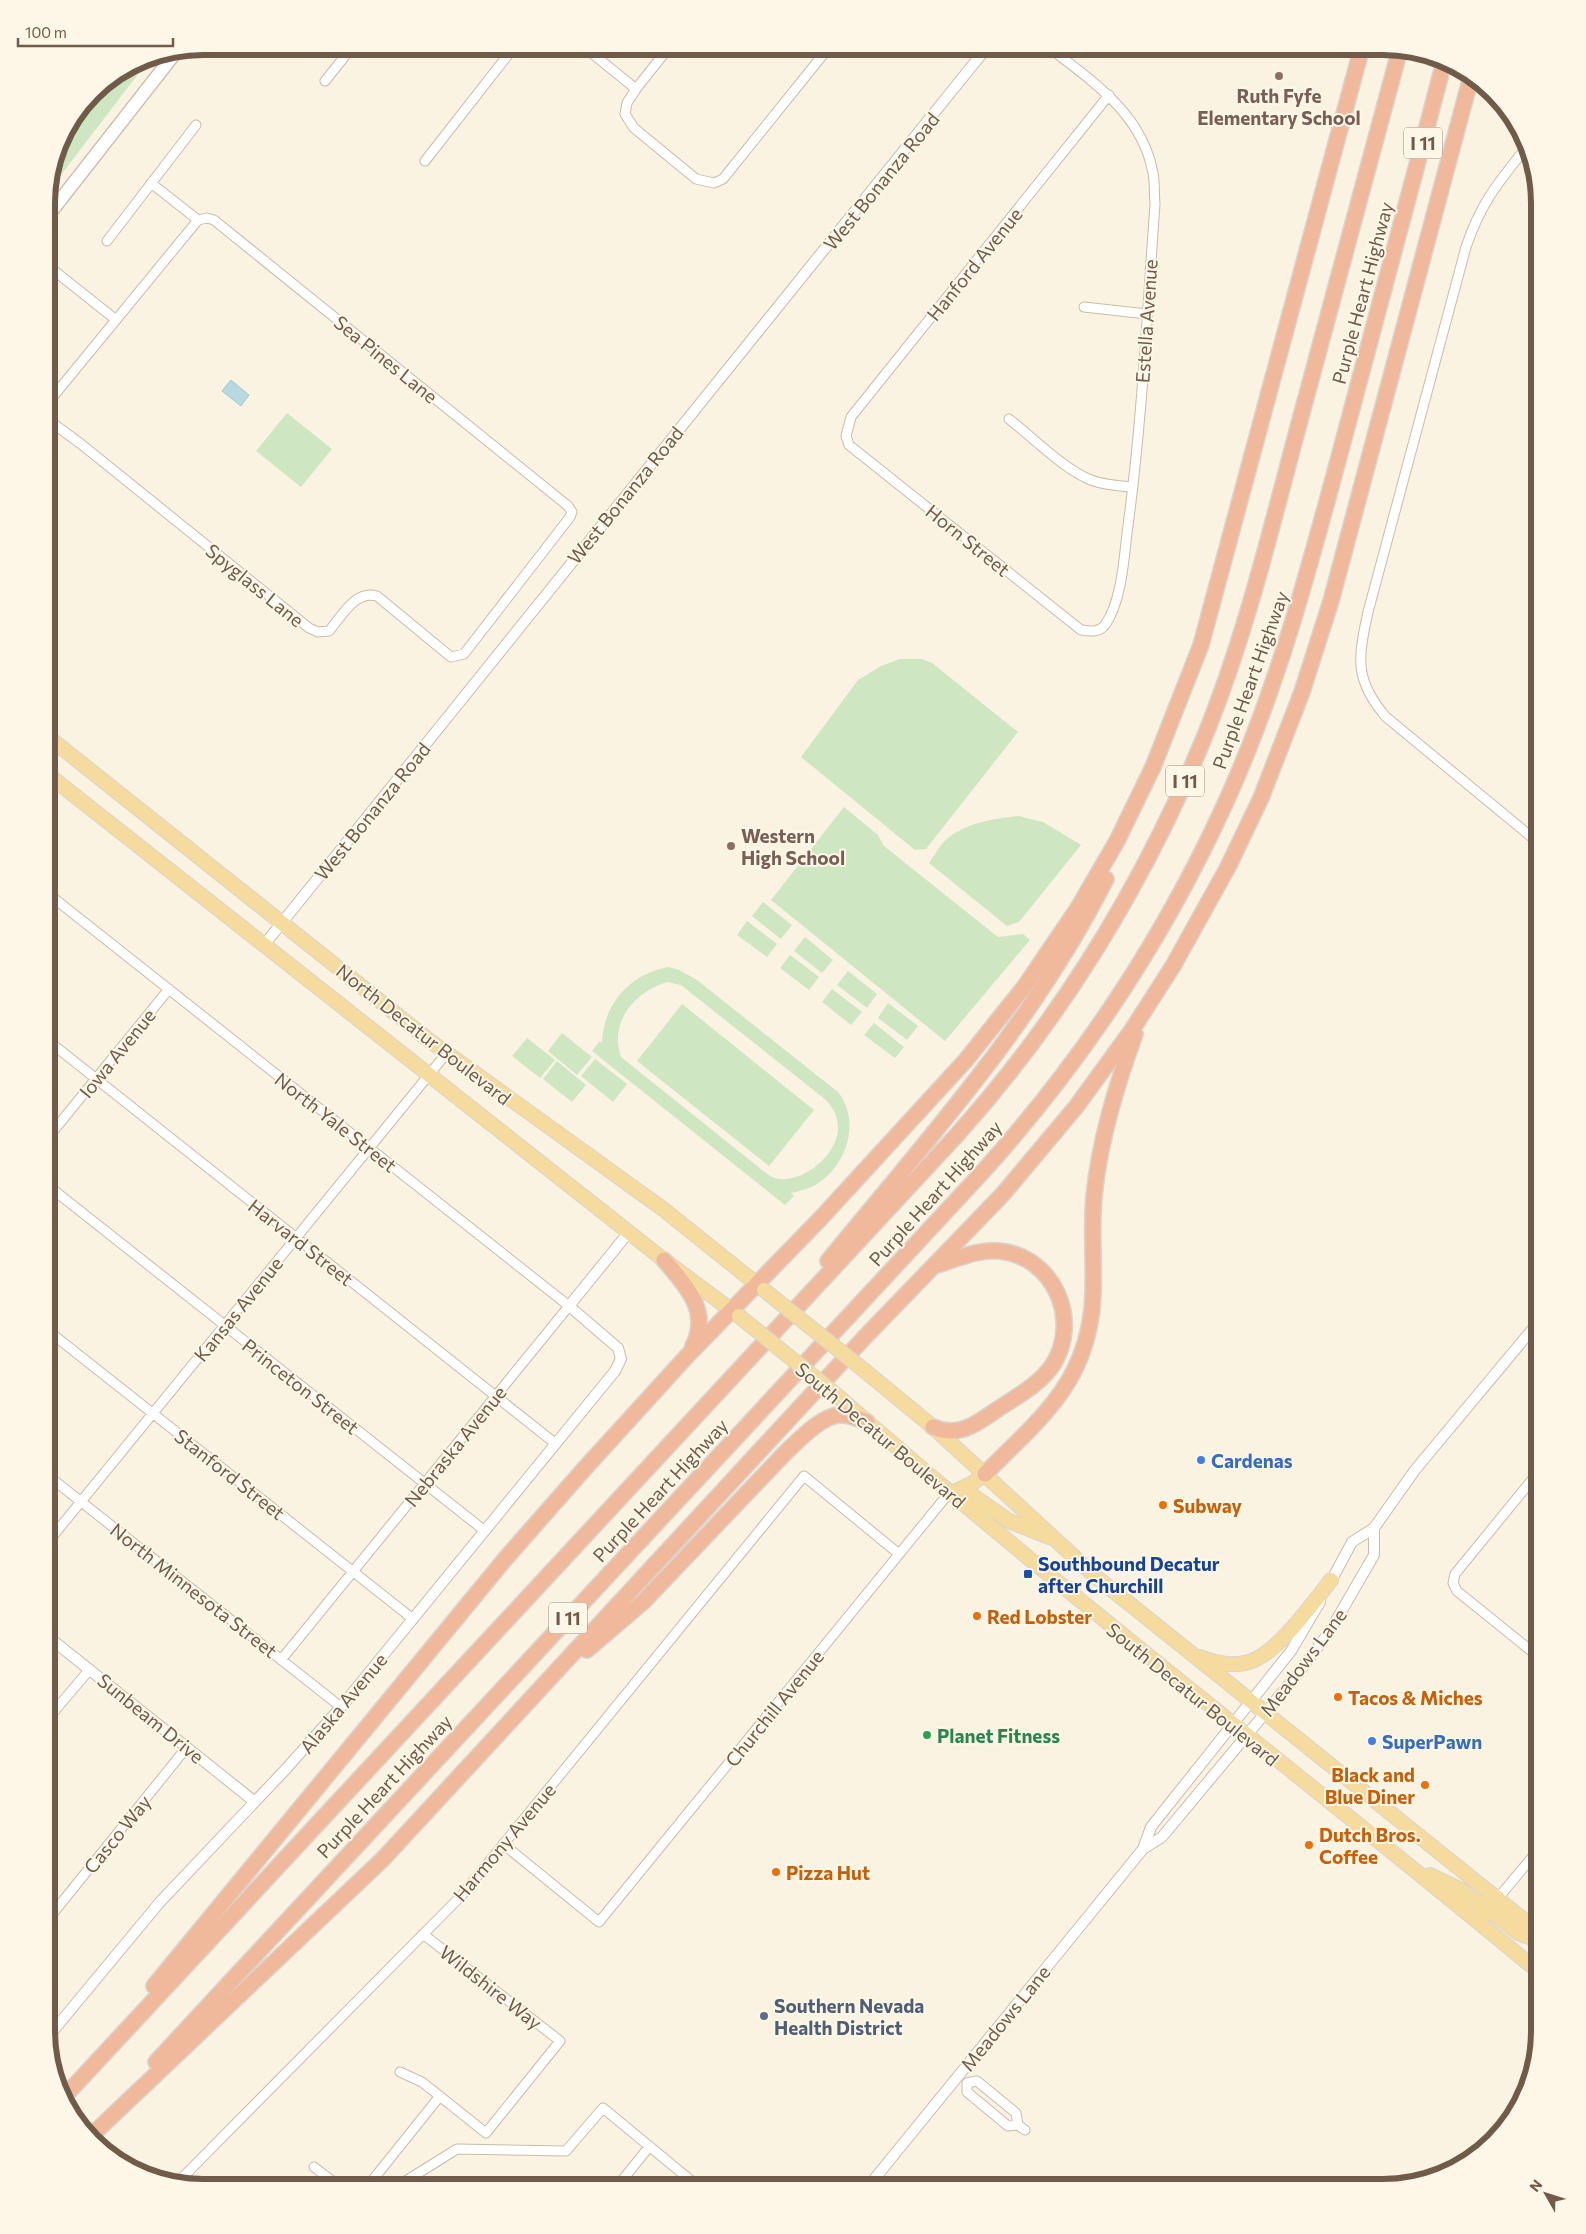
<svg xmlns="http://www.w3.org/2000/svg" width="1586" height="2234" font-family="Commissioner,sans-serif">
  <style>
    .green { fill: #cee6c2; fill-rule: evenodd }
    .water { fill: #b8d9e2; stroke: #9fc7d3 }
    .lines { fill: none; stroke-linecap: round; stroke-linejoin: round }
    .minor-casing { stroke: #cabba9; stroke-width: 11 }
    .tertiary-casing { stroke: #cabba9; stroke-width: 12 }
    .secondary-casing { stroke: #cfbdaa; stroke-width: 15 }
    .primary-casing { stroke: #dad4d0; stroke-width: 16 }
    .motorway-casing { stroke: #dad4d0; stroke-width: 18 }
    .minor { stroke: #fff; stroke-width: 9 }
    .tertiary { stroke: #fff; stroke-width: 10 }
    .secondary { stroke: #fff; stroke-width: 12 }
    .primary { stroke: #f5db9e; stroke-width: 14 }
    .motorway { stroke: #f1b99c; stroke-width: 15 }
    .primary-bridge-casing { stroke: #dad4d0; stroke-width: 16; stroke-linecap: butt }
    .primary-bridge { stroke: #f5db9e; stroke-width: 14 }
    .education-dot { fill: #8d6e63; stroke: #fef7e7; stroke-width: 2 }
    .shop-dot { fill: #3f7fe0; stroke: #fef7e7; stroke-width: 2 }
    .food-dot { fill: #e8710a; stroke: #fef7e7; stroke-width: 2 }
    .transit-dot { fill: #1a4fb4; stroke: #fef7e7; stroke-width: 2 }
    .leisure-dot { fill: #2e9e5b; stroke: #fef7e7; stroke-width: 2 }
    .service-dot { fill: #5c6f8a; stroke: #fef7e7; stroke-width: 2 }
    .labels { text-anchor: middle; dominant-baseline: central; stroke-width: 4; stroke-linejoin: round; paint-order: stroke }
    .shield { fill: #fef7e7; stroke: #9b8a79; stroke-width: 1 }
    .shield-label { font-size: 18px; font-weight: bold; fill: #705b4a }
    .education-label { font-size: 19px; font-weight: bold; fill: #785e54; stroke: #fef7e7 }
    .street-label { font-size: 19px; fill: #705b4a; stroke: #fef7e7 }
    .shop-label { font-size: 19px; font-weight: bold; fill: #366cbe; stroke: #fef7e7; text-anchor: start }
    .food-label { font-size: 19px; font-weight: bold; fill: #c56008; stroke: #fef7e7; text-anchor: start }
    .transit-label { font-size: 19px; font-weight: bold; fill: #164399; stroke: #fef7e7; text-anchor: start }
    .leisure-label { font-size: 19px; font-weight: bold; fill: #27864d; stroke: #fef7e7; text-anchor: start }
    .service-label { font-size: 19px; font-weight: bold; fill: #4e5e75; stroke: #fef7e7; text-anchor: start }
    .rim { fill: none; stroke: #705b4a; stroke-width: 6 }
  </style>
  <rect width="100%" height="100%" fill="#faf3e2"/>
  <path class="green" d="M 152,56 L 47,193 L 63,133 L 99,85 L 143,58 Z
    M 287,413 L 332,449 L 301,487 L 256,451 Z
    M 900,659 L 922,659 L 932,663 L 1018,732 L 926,849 L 915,850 L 801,757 L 858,680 L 881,666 Z
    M 844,807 L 878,835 L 884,846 L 998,937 L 1023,934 L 1030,940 L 945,1041 L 771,900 Z
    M 1019,816 L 1043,822 L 1081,845 L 1019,922 L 1007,926 L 929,863 C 935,855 940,844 948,838 C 969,822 994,819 1019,816 Z
    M 763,902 L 792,925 L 781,939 L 752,916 Z
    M 747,921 L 777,944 L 767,957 L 737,935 Z
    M 805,937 L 833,960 L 822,973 L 794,951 Z
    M 790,955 L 819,977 L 809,990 L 780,968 Z
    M 669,967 L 679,970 L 697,980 L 838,1092 C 861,1121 847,1165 817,1184 C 809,1189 800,1191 791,1193 L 794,1196 L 785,1205 L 592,1051 L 600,1041 L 602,1043 C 603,1004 631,973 669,967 ZM 667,982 L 681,985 L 826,1100 C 853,1128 830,1163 799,1176 C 793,1178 786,1180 780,1179 C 775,1179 770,1176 766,1173 L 621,1057 C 609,1022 634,992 667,982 Z
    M 848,971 L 877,994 L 867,1008 L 837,985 Z
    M 832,989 L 862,1012 L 851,1025 L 822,1002 Z
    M 888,1003 L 918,1026 L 907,1040 L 878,1018 Z
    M 682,1004 L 814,1110 L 769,1166 L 637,1061 Z
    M 874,1023 L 904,1047 L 895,1058 L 864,1035 Z
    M 562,1033 L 592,1057 L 577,1075 L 548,1051 Z
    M 527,1038 L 555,1060 L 540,1078 L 512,1056 Z
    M 595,1059 L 627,1084 L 613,1102 L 581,1076 Z
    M 557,1061 L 586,1085 L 572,1102 L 543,1079 Z"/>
  <path class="water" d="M 231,380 L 249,395 L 241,406 L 222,391 Z"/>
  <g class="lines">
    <defs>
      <path id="minor" d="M 583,46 L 636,89
        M 670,46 L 636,89 L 627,103 L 625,114 L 634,128 L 696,179 L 714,183 L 723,179 L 830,46
        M 1047,46 C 1092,81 1142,113 1153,173 C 1155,183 1154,194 1155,204 C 1147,314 1142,424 1127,533 C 1124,560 1121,603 1105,625 C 1099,633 1089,631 1081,630 L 849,445 L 846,436 L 851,417 L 1109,95
        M 325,81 L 353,46
        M 1525,149 C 1497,184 1481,203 1466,247 L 1368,612 C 1358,658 1354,680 1386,717 L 1540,844
        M 425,161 L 515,46
        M 151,183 L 198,220
        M 107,241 L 196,125
        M 47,265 L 115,319
        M 1084,307 L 1147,314
        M 47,419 L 81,444 L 309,628 L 318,632 L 329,631 C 342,616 355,590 377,596 L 451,657 L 464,654 L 570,517 L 572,512 L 568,506 L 214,220 L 207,218 L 198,220 L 47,404
        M 1009,419 C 1032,437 1065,470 1091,480 C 1104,485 1119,486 1133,487
        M 46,892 L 569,1306 L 281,1660
        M 46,1039 L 556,1444
        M 46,1140 L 169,989
        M 46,1184 L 485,1531
        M 46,1329 L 413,1619
        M 46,1474 L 341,1707
        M 48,1542 L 446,1054
        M 1540,1658 L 1457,1591 L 1453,1583 L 1455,1574 L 1540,1470
        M 46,1721 L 90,1669
        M 503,1844 L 599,1922 L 949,1493
        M 1498,1898 L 1540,1848
        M 46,1922 L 187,1747
        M 400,2072 L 422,2082 L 486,2133 L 560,2041 L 423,1934
        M 967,2083 L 977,2081 L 1016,2113 L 1018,2125 L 1025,2130
        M 967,2083 L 967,2092 L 1008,2126 L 1018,2125
        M 314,2167 L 340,2187
        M 177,2183 L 462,1895 L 804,1476 L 899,1554
        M 367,2187 L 440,2096
        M 396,2187 L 457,2149 L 566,2151 L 603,2108 L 700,2188
        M 616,2188 L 649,2147"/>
      <path id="tertiary" d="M 264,945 L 988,46
        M 1329,1585 L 1352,1542 L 1374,1528 L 1415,1470 L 1540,1320
        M 46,1635 L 255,1802
        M 1143,1849 L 1151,1827 L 1291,1651 L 1320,1602
        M 48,2037 L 160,1902 L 285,1770 L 341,1707 L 615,1371 L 621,1359 L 618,1348 L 569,1306 L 629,1232
        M 867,2188 L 1143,1849 L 1162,1837 L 1296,1676 L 1330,1631 L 1374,1555 L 1374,1528"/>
      <path id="secondary" d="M 47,217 L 176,52"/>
      <path id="primary" d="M 47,736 L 430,1041 L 663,1209 L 764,1290
        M 46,773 L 664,1260 L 739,1316
        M 865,1371 L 933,1427 L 1096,1577 L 1540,1933
        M 840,1398 C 1067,1597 1308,1780 1540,1973
        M 954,1492 L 973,1483 L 985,1474
        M 949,1493 L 972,1495 L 1009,1521 L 1049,1537
        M 1200,1657 C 1216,1663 1232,1667 1249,1662 C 1277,1654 1313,1603 1331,1580
        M 1430,1875 L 1461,1890 L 1475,1902 L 1487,1904 L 1498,1898
        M 1477,1918 L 1482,1913 L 1493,1913 L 1518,1933 L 1540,1941"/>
      <path id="motorway" d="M 664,1260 C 686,1286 711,1311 693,1346
        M 828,1261 C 929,1138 1034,1022 1106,879
        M 933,1427 C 957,1438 975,1425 995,1411 C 1014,1398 1038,1386 1052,1366 C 1082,1321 1054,1256 999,1251 C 978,1249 957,1259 937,1265
        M 985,1474 C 1016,1442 1054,1411 1074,1371 C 1105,1309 1088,1260 1094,1196 C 1100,1139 1116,1087 1135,1034
        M 587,1650 L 643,1602 L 785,1453 C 798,1441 822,1415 840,1415 C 849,1414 859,1419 867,1422
        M 154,1986 L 506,1558 L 586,1467 L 688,1355 L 822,1217 L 966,1060 L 1025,986 L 1078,908 L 1117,841 L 1153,767 L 1201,645 L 1362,47
        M 156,2062 L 978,1177 C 1079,1066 1163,940 1225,804 C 1278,688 1310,565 1343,442 C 1377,316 1411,189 1444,62
        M 64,2097 L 956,1136 C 1061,1019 1144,883 1204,738 C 1244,640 1269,537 1296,435 C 1331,306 1365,177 1400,49
        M 92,2135 L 383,1859 L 864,1338 L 1003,1194 L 1076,1107 L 1132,1030 L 1173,966 L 1228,867 L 1261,798 L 1302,692 L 1331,601 L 1471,77"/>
    </defs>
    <use href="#minor" class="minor-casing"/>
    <use href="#tertiary" class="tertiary-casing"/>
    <use href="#secondary" class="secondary-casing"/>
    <use href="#primary" class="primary-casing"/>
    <use href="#motorway" class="motorway-casing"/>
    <use href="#minor" class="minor"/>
    <use href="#tertiary" class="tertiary"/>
    <use href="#secondary" class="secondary"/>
    <use href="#primary" class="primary"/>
    <use href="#motorway" class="motorway"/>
    <defs>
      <path id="primary-bridge" d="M 764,1290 L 865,1371
        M 739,1316 L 840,1398"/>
    </defs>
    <use href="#primary-bridge" class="primary-bridge-casing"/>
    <use href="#primary-bridge" class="primary-bridge"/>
  </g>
  <g class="education-dot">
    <circle cx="1279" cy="76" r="5"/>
    <circle cx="731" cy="846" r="5"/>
  </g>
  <g class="shop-dot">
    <circle cx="1201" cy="1460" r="5"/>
    <circle cx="1372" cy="1741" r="5"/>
  </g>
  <g class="food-dot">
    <circle cx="1163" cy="1505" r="5"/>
    <circle cx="977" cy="1616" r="5"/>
    <circle cx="1338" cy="1697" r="5"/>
    <circle cx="1425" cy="1785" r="5"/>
    <circle cx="1309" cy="1845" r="5"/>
    <circle cx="776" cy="1872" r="5"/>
  </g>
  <rect class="transit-dot" x="1023" y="1569" width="10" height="10" rx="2.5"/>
  <circle class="leisure-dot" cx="927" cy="1735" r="5"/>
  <circle class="service-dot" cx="764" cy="2016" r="5"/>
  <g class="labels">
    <g class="shield">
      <rect x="1404" y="127.5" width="38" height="31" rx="4"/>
      <rect x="1166" y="765.5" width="38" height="31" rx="4"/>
      <rect x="549" y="1602.5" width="38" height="31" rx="4"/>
    </g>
    <g class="shield-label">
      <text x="1423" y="143">I 11</text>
      <text x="1185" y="781">I 11</text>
      <text x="568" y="1618">I 11</text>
    </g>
    <g class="education-label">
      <text x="1279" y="95">Ruth Fyfe<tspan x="1279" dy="22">Elementary School</tspan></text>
      <text x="741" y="835" text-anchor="start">Western<tspan x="741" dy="22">High School</tspan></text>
    </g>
    <g class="street-label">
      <text transform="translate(881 181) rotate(-51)">West Bonanza Road</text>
      <text transform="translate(974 264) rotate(-51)">Hanford Avenue</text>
      <text transform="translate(1362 293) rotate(-75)">Purple Heart Highway</text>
      <text transform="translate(1146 321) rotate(-86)">Estella Avenue</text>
      <text transform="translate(386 359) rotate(39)">Sea Pines Lane</text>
      <text transform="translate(625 495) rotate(-51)">West Bonanza Road</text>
      <text transform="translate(968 540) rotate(39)">Horn Street</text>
      <text transform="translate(255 585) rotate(39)">Spyglass Lane</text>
      <text transform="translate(1250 680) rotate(-70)">Purple Heart Highway</text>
      <text transform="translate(372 811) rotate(-51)">West Bonanza Road</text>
      <text transform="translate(424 1034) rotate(38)">North Decatur Boulevard</text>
      <text transform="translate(117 1053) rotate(-51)">Iowa Avenue</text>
      <text transform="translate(336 1122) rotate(38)">North Yale Street</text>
      <text transform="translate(935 1193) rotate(-48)">Purple Heart Highway</text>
      <text transform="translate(301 1242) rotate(38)">Harvard Street</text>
      <text transform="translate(238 1309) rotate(-51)">Kansas Avenue</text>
      <text transform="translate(301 1386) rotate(38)">Princeton Street</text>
      <text transform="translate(881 1435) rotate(40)">South Decatur Boulevard</text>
      <text transform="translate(455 1446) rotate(-51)">Nebraska Avenue</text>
      <text transform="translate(230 1474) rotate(38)">Stanford Street</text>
      <text transform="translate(660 1490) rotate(-47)">Purple Heart Highway</text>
      <text transform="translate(194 1590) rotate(38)">North Minnesota Street</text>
      <text transform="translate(1303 1662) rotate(-53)">Meadows Lane</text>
      <text transform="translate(1193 1694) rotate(39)">South Decatur Boulevard</text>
      <text transform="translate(343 1703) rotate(-50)">Alaska Avenue</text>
      <text transform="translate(774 1708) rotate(-51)">Churchill Avenue</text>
      <text transform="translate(151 1718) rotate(39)">Sunbeam Drive</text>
      <text transform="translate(384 1786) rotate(-47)">Purple Heart Highway</text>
      <text transform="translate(117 1834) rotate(-51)">Casco Way</text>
      <text transform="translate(504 1842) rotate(-50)">Harmony Avenue</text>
      <text transform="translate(491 1987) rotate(38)">Wildshire Way</text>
      <text transform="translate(1005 2018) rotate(-51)">Meadows Lane</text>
    </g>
    <g class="shop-label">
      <text x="1211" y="1460">Cardenas</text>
      <text x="1382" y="1741">SuperPawn</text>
    </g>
    <g class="food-label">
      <text x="1173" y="1505">Subway</text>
      <text x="987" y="1616">Red Lobster</text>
      <text x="1348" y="1697">Tacos &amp; Miches</text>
      <text x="1415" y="1774" text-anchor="end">Black and<tspan x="1415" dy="22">Blue Diner</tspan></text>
      <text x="1319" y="1834">Dutch Bros.<tspan x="1319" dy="22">Coffee</tspan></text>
      <text x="786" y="1872">Pizza Hut</text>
    </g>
    <g class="transit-label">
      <text x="1038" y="1563">Southbound Decatur<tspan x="1038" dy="22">after Churchill</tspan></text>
    </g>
    <g class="leisure-label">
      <text x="937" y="1735">Planet Fitness</text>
    </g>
    <g class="service-label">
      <text x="774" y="2005">Southern Nevada<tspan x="774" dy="22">Health District</tspan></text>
    </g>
  </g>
  <path d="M0 0H1586V2234H0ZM203 55H1383A148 148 0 0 1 1531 203V2031A148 148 0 0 1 1383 2179H203A148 148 0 0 1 55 2031V203A148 148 0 0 1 203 55Z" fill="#fef7e7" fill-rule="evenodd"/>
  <path class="rim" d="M203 55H1383A148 148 0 0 1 1531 203V2031A148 148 0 0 1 1383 2179H203A148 148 0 0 1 55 2031V203A148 148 0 0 1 203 55Z"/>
  <g transform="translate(1546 2194) rotate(309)" stroke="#fef7e7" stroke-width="4" paint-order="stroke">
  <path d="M0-4L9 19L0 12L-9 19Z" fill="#705b4a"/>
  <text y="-8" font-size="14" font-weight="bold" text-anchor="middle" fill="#705b4a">N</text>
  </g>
  <path d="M18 38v8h155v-8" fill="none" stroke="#705b4a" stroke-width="2.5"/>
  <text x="25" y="38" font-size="15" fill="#705b4a" stroke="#fef7e7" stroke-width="4" paint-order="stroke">100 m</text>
</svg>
